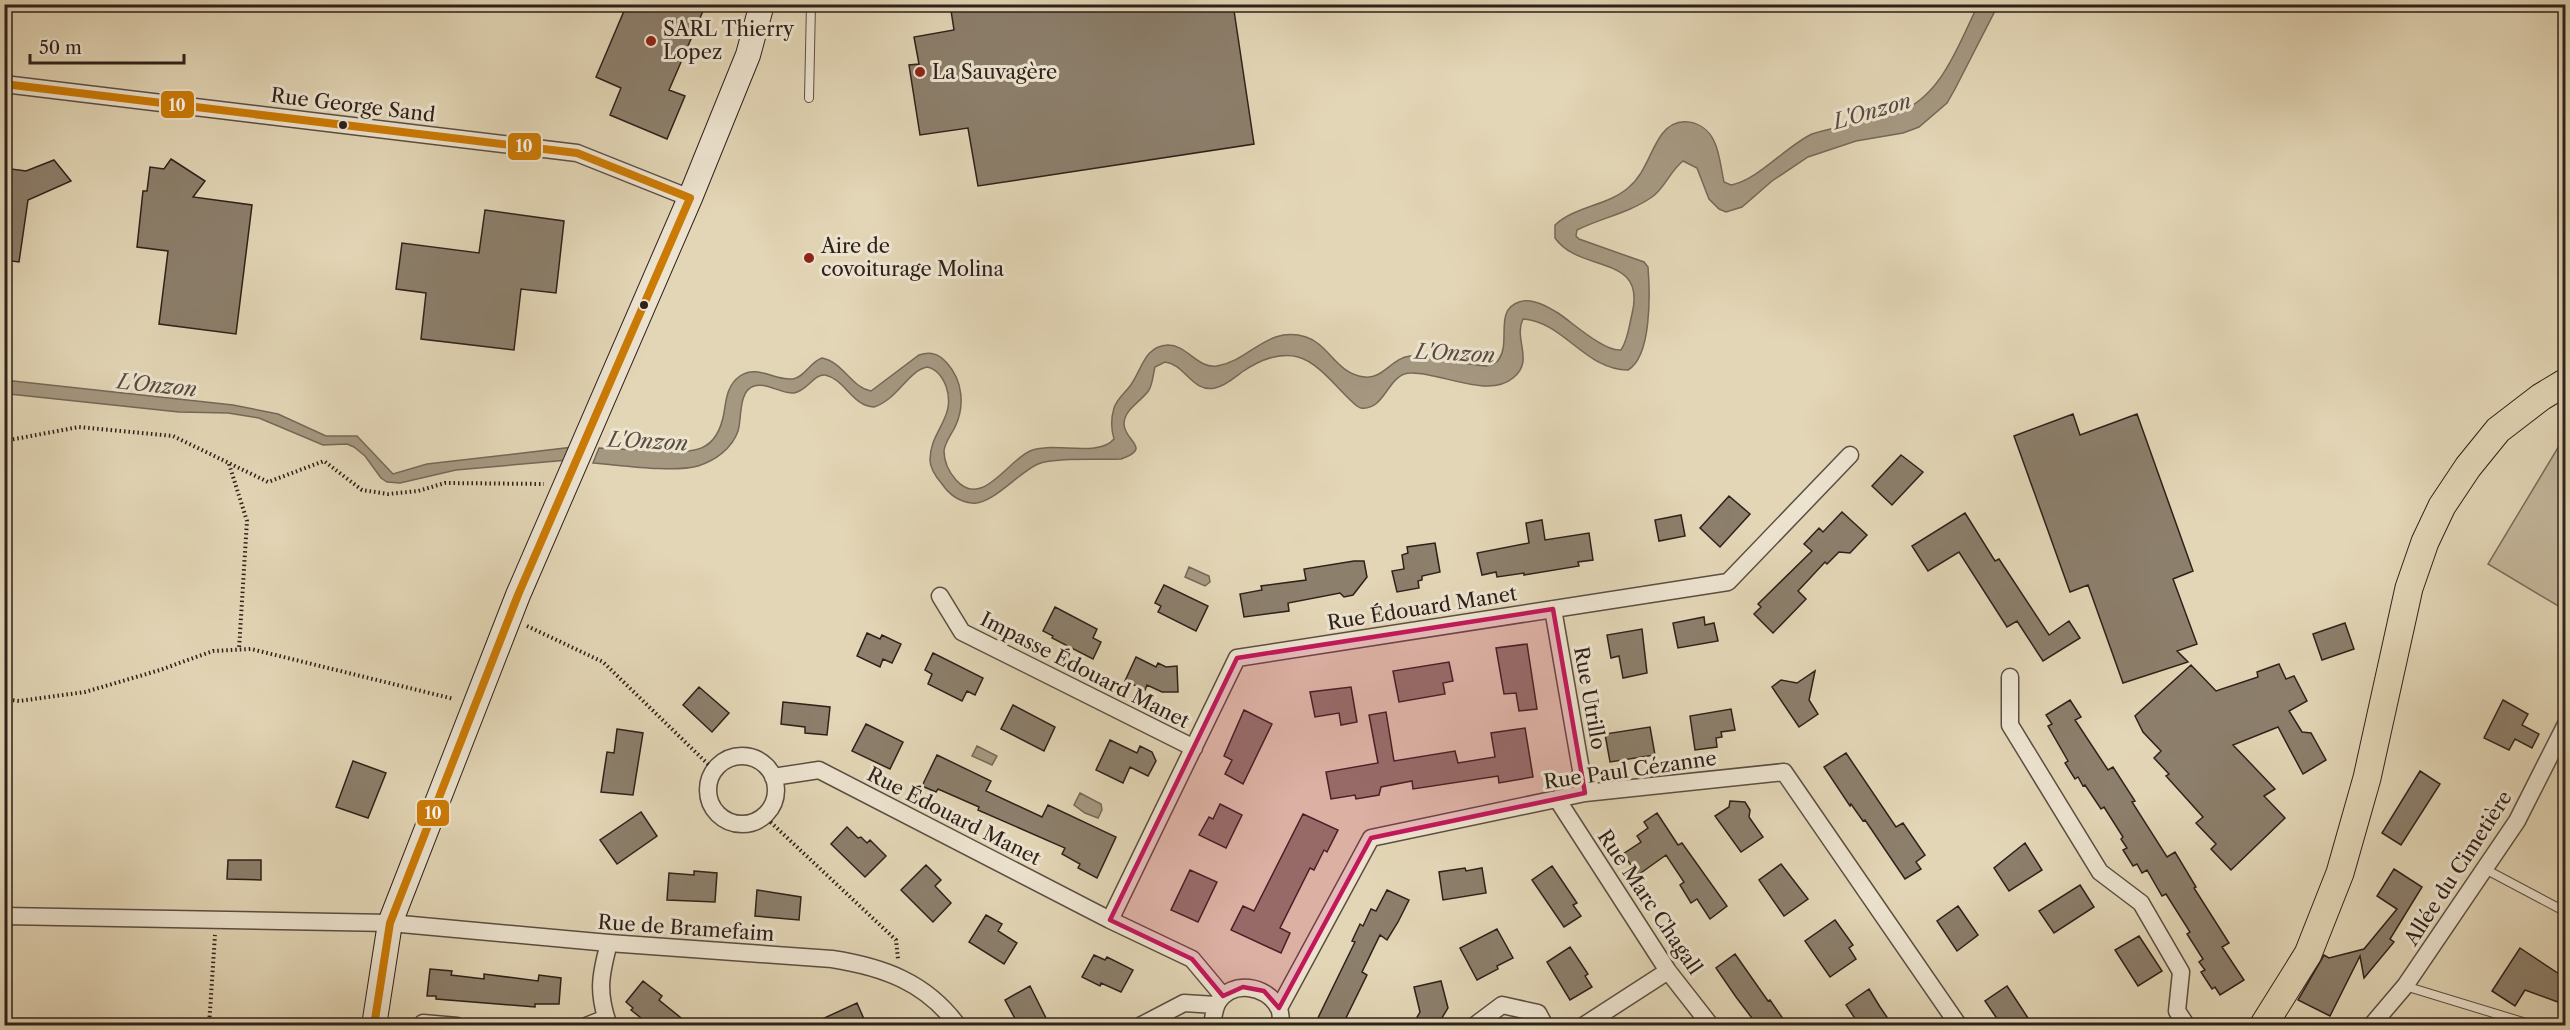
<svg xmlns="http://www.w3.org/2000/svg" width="2570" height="1030" font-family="'Libre Caslon Text',serif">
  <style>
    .green { fill: #c4b79c; stroke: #796c5c; stroke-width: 1.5 }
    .water { fill: #a59881; stroke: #756858; stroke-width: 1.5 }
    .building { fill: #8c7f6c; stroke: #2e211b; stroke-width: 1.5 }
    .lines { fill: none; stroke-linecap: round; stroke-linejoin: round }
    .lane-casing { stroke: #5b4e42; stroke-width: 10 }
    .street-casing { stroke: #5b4e42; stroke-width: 19 }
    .secondary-casing { stroke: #2e211b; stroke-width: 26 }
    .primary-casing { stroke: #2e211b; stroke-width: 29 }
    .path { stroke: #2e211b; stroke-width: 4; stroke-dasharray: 1.5 3; stroke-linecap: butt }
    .lane { stroke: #ede4d0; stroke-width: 8 }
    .street { stroke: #ede4d0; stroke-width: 16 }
    .secondary { stroke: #ede4d0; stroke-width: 24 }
    .primary { stroke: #e3d6b6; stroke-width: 27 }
    .bus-1-casing { stroke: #ede4d0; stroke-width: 12 }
    .bus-1 { stroke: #cc7b05; stroke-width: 8 }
    .marked { fill: #c2185b; fill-opacity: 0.2; stroke: #c2185b; stroke-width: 4.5; stroke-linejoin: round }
    .poi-dot { fill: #8f2418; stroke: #ede4d0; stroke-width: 2 }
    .bus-dot { fill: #2e211b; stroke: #ede4d0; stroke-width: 2 }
    .labels { text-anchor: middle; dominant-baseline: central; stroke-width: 6; stroke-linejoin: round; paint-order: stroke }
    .poi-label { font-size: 20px; fill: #2e211b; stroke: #ede4d0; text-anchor: start }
    .street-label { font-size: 20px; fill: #2e211b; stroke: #ede4d0 }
    .water-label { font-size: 21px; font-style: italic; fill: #584b3f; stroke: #ede4d0 }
    .line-badge { stroke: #ede4d0; stroke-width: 2 }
    .badge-label { font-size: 16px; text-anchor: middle; font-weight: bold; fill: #fff }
  </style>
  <rect width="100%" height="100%" fill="#e3d6b6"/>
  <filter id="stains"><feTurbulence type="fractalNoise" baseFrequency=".00333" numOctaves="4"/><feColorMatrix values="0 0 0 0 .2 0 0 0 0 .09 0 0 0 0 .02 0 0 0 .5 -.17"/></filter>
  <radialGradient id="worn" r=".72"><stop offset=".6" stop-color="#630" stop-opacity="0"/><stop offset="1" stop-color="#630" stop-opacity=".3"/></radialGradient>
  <path class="green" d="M 2565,436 L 2565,610 L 2488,564 Z"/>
  <path class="water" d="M 1978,5 L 2001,5 L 1995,11 L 1955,89 L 1947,103 L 1919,127 L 1903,133 L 1856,141 L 1808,157 L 1772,181 L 1742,207 L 1726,212 L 1719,209 L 1709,199 L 1697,168 L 1683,161 C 1670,171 1665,188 1652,197 C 1629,213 1601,218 1577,230 L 1576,236 L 1579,239 L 1644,262 L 1648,267 C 1650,292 1652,356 1628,370 C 1585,370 1564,322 1523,319 C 1513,339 1535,361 1513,378 C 1488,399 1440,372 1411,373 C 1387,373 1386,411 1361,408 C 1350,406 1323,363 1298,357 C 1279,352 1258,361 1242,372 C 1234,378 1225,386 1215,388 C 1192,393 1185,364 1165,362 L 1155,367 C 1153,374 1153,383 1149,390 C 1142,401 1124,409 1124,424 C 1124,441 1153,448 1121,459 C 1101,460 1054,457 1038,464 C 1019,472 991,506 972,503 C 959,502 949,494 942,484 C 936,477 930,468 930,460 C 930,430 957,418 946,386 C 942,376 937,369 927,367 C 908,371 898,399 874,407 C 852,406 845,379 825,375 C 814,374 807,391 794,393 C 781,394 767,382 754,386 C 738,391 742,419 738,431 C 732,449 714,461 698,466 C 672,473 620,465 593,463 L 599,448 C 617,449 636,450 654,450 C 689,452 716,457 724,413 C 726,400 727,385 740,376 C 758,364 774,381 793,379 C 805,377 810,362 822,358 C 843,362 852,388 871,391 L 919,355 C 931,351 939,354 947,363 C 963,381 965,406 955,427 C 951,435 945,442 944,451 C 944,462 949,472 956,480 C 982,509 1006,462 1030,451 C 1052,441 1098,458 1114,439 C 1111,429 1111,418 1114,408 C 1117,399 1125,393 1130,386 C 1142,370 1144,346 1168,345 C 1187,345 1198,369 1217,366 C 1250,361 1267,325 1306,337 C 1329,344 1336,374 1365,377 C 1383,379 1392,358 1410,356 C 1435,354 1462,365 1487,366 C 1491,365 1496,364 1499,359 C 1511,342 1494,310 1519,302 C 1531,297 1547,306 1558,313 C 1572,322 1604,352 1621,350 C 1628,340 1629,326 1632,314 C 1647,253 1580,274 1555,238 L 1555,225 C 1575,206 1607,206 1628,188 C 1646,173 1649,152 1662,134 C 1677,114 1704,120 1714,141 C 1720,153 1721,169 1724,182 L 1731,185 C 1757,181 1786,146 1812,134 C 1840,125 1870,123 1897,113 C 1942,97 1959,43 1978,5 Z
    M 4,380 L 233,405 L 278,414 L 326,436 L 357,436 L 393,474 L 427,464 L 574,447 L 568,460 L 456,470 L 400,483 L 387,482 L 381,478 L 365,456 L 354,447 L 347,444 L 323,445 L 259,418 L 228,413 L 179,412 L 9,394 L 5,393 Z
    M 1189,567 L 1209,576 L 1210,582 L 1205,586 L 1185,577 Z
    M 977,746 L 997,756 L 992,765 L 972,756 Z
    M 1080,793 L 1101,804 L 1102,810 L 1098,818 L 1085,813 L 1074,805 Z"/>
  <path class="building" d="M 627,4 L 706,4 L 669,90 L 685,96 L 667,139 L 610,115 L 621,88 L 596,77 Z
    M 950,4 L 1233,4 L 1254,144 L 978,186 L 968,128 L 920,135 L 909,65 L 919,64 L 914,37 L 954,30 Z
    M 171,159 L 205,181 L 193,197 L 252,205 L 236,334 L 159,324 L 168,251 L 137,247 L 143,191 L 147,191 L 150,167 L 164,169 Z
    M 54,160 L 71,181 L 28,200 L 19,262 L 4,260 L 4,168 L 26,171 Z
    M 485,210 L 564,221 L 556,293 L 521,289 L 514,350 L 421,339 L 426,293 L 396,289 L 402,243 L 479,253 Z
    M 2073,414 L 2080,435 L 2137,414 L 2193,571 L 2173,579 L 2197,644 L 2177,651 L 2188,662 L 2123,683 L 2088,585 L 2070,592 L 2014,436 Z
    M 1901,455 L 1923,472 L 1892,505 L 1872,486 Z
    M 1729,496 L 1750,514 L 1720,547 L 1700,528 Z
    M 1842,512 L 1867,535 L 1850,553 L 1839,552 L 1827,564 L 1825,562 L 1798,591 L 1806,599 L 1773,633 L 1754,614 L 1761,607 L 1758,604 L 1812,551 L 1804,544 L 1819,528 L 1823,532 Z
    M 1965,513 L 1995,561 L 1999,559 L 2049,635 L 2069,621 L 2080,638 L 2043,661 L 2017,621 L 2007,627 L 1959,552 L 1928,571 L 1912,546 Z
    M 1681,515 L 1685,536 L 1659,541 L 1655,520 Z
    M 1542,520 L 1545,540 L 1589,533 L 1593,560 L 1578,562 L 1579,566 L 1524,575 L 1524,573 L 1497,577 L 1496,572 L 1482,575 L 1477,553 L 1529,543 L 1526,523 Z
    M 1435,543 L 1440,572 L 1422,576 L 1422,580 L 1418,581 L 1419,588 L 1397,592 L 1392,571 L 1404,569 L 1402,555 L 1408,553 L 1407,547 Z
    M 1354,561 L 1364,561 L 1367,577 L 1353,595 L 1344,597 L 1340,593 L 1288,603 L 1289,611 L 1244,617 L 1240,594 L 1262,590 L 1261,586 L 1306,580 L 1304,569 Z
    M 1164,585 L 1208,606 L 1196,631 L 1158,612 L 1161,606 L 1155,603 Z
    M 1055,607 L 1097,629 L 1093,638 L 1101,642 L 1093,659 L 1052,638 L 1053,636 L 1043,631 Z
    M 1704,617 L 1705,625 L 1714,623 L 1718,641 L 1678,648 L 1673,623 Z
    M 2345,623 L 2354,649 L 2322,660 L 2313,634 Z
    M 1642,629 L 1647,673 L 1623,678 L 1619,656 L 1611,658 L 1607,635 Z
    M 867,633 L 880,639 L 882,635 L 901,644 L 892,663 L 883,659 L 880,667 L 857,656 Z
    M 1527,644 L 1537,709 L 1519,711 L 1516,693 L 1504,694 L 1496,648 Z
    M 933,653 L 983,678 L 975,695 L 967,691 L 962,701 L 928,684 L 932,674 L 925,670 Z
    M 1136,657 L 1156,667 L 1158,663 L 1166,667 L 1177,666 L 1178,692 L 1162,692 L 1147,685 L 1145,690 L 1125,681 Z
    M 1449,662 L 1453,681 L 1443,683 L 1445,694 L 1399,702 L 1393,671 Z
    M 2279,664 L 2286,679 L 2294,676 L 2307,701 L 2289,711 L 2302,732 L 2311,733 L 2326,760 L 2303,774 L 2278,727 L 2233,745 L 2275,789 L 2264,796 L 2285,818 L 2231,870 L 2211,849 L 2216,844 L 2196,823 L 2203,817 L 2166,776 L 2169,774 L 2154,758 L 2161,751 L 2143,732 L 2135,716 L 2191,665 L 2216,691 L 2258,677 L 2257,672 Z
    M 1815,671 L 1809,700 L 1818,714 L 1799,727 L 1772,687 L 1781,680 L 1797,683 Z
    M 699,687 L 729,713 L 712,732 L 683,705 Z
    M 1351,687 L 1357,722 L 1341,725 L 1339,713 L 1315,717 L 1310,692 Z
    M 2070,700 L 2081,717 L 2075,720 L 2108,770 L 2113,767 L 2135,801 L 2132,802 L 2167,857 L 2175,852 L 2196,887 L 2194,888 L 2229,943 L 2222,947 L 2244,980 L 2220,995 L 2215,987 L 2212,989 L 2201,972 L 2205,970 L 2199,962 L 2203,959 L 2187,934 L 2190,932 L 2166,894 L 2162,896 L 2147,870 L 2142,873 L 2137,864 L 2133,866 L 2123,850 L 2127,848 L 2121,839 L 2123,837 L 2104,807 L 2101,809 L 2085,785 L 2083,786 L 2078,777 L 2075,779 L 2065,763 L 2068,761 L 2048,726 L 2052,724 L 2046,715 Z
    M 2503,700 L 2528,714 L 2522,725 L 2539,734 L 2532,748 L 2515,739 L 2509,750 L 2484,738 Z
    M 783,702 L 830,707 L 827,735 L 805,733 L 805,727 L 781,724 Z
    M 1013,705 L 1055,727 L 1044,751 L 1001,729 Z
    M 1731,709 L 1735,730 L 1721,732 L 1722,737 L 1716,738 L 1717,747 L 1695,750 L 1690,716 Z
    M 1244,710 L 1272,724 L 1243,784 L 1225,774 L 1232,760 L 1224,756 Z
    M 1386,712 L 1394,761 L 1455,751 L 1458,763 L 1495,757 L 1491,733 L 1525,728 L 1533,777 L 1499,783 L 1498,776 L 1413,789 L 1412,781 L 1381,787 L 1379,795 L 1356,799 L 1355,795 L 1331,799 L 1326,772 L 1378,763 L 1369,715 Z
    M 866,724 L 903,742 L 890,769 L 852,751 Z
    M 1650,727 L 1655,755 L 1610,762 L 1605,734 Z
    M 617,729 L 643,733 L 633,795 L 601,792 L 607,752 L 614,753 Z
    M 1110,740 L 1137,753 L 1140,746 L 1152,752 L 1156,761 L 1148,776 L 1130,767 L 1123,783 L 1096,770 Z
    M 1846,753 L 1896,827 L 1903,823 L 1925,855 L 1916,862 L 1921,869 L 1905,879 L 1865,820 L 1863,821 L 1851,804 L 1850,806 L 1824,767 Z
    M 937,755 L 991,781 L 986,791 L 1042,817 L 1048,805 L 1116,837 L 1097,878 L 1078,868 L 1080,864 L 1062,854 L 1065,848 L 978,810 L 979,807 L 938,789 L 936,792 L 922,786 Z
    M 353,761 L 386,773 L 368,818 L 336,807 Z
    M 2420,771 L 2440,784 L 2401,845 L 2382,833 Z
    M 1730,801 L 1745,802 L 1750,810 L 1749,817 L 1763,837 L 1741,852 L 1715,816 L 1729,807 Z
    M 1220,804 L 1242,815 L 1226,848 L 1199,835 L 1209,817 L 1213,819 Z
    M 641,812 L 657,836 L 617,864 L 600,840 Z
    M 1657,813 L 1678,845 L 1682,843 L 1727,906 L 1710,919 L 1697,899 L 1691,903 L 1680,885 L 1684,882 L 1666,855 L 1638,875 L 1623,854 L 1641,842 L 1637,836 L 1648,828 L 1644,822 Z
    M 1303,814 L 1338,830 L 1327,852 L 1324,850 L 1314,870 L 1310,868 L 1280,928 L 1290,933 L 1281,953 L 1231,930 L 1243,906 L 1254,911 Z
    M 847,827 L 858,838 L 861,837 L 867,843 L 870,840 L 886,856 L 865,877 L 831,844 Z
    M 2025,843 L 2042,870 L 2009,891 L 1994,868 Z
    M 228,860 L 261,860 L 261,880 L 227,879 Z
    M 1781,864 L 1808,899 L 1784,916 L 1759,880 Z
    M 926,865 L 941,880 L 935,886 L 951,903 L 933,922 L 901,890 Z
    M 1552,866 L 1577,903 L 1573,905 L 1581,916 L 1564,927 L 1532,880 Z
    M 1465,868 L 1466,871 L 1482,868 L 1486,893 L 1443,900 L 1439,872 Z
    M 2394,869 L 2422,887 L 2390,939 L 2394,942 L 2364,978 L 2360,956 L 2330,1016 L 2298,1000 L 2324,955 L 2329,958 L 2364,949 L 2397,909 L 2377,896 Z
    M 1190,870 L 1217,882 L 1198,922 L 1171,910 Z
    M 694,871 L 717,873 L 715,902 L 667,900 L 669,873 L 694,875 Z
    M 2080,885 L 2094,907 L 2054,933 L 2039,911 Z
    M 757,890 L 801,897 L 799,920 L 755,916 Z
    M 1387,890 L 1409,900 L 1398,922 L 1387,940 L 1380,935 L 1362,972 L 1367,975 L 1342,1026 L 1314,1026 L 1355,942 L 1352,941 L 1360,924 L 1363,926 L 1371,909 L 1376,911 Z
    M 1958,906 L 1978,935 L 1957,951 L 1937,921 Z
    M 986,915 L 1002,924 L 998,931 L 1017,943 L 1004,964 L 969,942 Z
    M 1835,920 L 1853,945 L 1849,948 L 1856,959 L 1830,977 L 1805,941 Z
    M 1497,929 L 1513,958 L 1497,966 L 1498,969 L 1477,980 L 1460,948 Z
    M 2139,936 L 2162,971 L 2138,986 L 2115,950 Z
    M 1570,947 L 1588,974 L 1585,976 L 1592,987 L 1570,1000 L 1547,962 Z
    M 2520,948 L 2565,978 L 2565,990 L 2558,1002 L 2525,990 L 2515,1006 L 2492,991 Z
    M 1735,954 L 1768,1001 L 1770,1000 L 1788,1026 L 1758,1026 L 1736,997 L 1716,968 Z
    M 1094,955 L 1105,960 L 1107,957 L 1133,970 L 1121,992 L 1101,983 L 1100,986 L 1082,977 Z
    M 430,969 L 452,971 L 451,975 L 484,979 L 484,974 L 538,981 L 539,975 L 561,978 L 559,1004 L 535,1004 L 535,1007 L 436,999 L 436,996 L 427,996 Z
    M 643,981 L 662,996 L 659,1000 L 691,1026 L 651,1026 L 631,1010 L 633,1008 L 626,1002 Z
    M 1441,981 L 1448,1008 L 1437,1026 L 1412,1026 L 1420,1012 L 1414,987 Z
    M 1030,986 L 1050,1026 L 1019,1026 L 1005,1000 Z
    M 2007,986 L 2028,1018 L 2018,1026 L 2002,1026 L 1985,1001 Z
    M 1869,989 L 1880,1007 L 1893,1026 L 1860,1026 L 1846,1005 Z
    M 857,1003 L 867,1026 L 807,1026 Z"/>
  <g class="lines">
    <defs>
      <path id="lane" d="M 809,98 L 811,4
        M 2485,869 L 2566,912
        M 2405,986 L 2536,1026"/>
      <path id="street" d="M 4,84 L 577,153 L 690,198
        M 940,596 L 962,632 L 1194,748
        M 1553,609 L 1585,793
        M 2010,677 L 2010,725 L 2100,872 L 2141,903 L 2181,972 L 2177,1011 L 2187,1026
        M708 790a34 34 0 1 1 68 0a34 34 0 1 1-68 0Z
        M 773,777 L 819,770 L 1110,920 L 1192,959 L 1223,996
        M 1557,799 L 1668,971 L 1711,1026
        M 4,916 L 390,923 L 609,943 L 832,959 C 883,967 926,982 958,1026
        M 1110,920 L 1237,658 L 1728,582 L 1850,455
        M 1279,1008 L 1371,838 L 1585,793 L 1784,772 L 1959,1026
        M 423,1023 L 457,1026
        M 586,1026 L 606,1018
        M 609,1026 C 597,993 600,976 609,943
        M 1140,1026 L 1184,1003 L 1216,1005
        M 1212,1026 C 1213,1018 1214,1009 1218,1002 C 1232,980 1266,985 1278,1007 C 1281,1011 1281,1020 1281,1026
        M 1474,1026 L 1502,1005 L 1538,1013 L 1545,1026
        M 1583,1026 L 1668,971
        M 2371,1026 L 2405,986 L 2517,821 L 2566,724"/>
      <path id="secondary" d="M 374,1026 L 390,923 L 518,595 L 690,198 L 748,55 L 762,4"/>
      <path id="primary" d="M 2263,1026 L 2308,954 L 2340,873 L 2367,778 L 2409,588 L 2425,542 L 2442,506 L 2468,467 L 2498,430 L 2541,397 L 2566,382"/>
    </defs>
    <use href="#lane" class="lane-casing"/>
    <use href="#street" class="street-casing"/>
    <use href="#secondary" class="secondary-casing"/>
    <use href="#primary" class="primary-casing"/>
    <path class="path" d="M 4,441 L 79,427 L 173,436 L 268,482 L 324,461 L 362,490 L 388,494 L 418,491 L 445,483 L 544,484
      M 229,464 L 247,521 L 239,649
      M 527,626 L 603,662 L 714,770
      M 4,699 L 19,701 L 85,692 L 160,670 L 213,651 L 251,649 L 454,699
      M 764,816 L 896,940 L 898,959
      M 209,1026 L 215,935"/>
    <use href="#lane" class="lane"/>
    <use href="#street" class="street"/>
    <use href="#secondary" class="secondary"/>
    <use href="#primary" class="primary"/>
    <defs>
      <path id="bus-1" d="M 4,84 L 577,153 L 690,198
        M 374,1026 L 390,923 L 518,595 L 690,198"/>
    </defs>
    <use href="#bus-1" class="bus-1-casing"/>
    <use href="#bus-1" class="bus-1"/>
  </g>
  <path class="marked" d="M 1553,609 L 1585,793 L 1371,838 L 1279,1008 L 1264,991 L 1243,987 L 1223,996 L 1192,959 L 1110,920 L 1237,658 Z"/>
  <g class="poi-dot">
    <circle cx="651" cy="41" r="6"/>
    <circle cx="920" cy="72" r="6"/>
    <circle cx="809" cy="258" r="6"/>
  </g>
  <g class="bus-dot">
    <circle cx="343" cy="125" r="5"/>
    <circle cx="644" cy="305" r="5"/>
  </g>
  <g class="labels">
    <g class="poi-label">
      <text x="663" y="29">SARL Thierry<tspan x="663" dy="23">Lopez</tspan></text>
      <text x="932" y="72">La Sauvagère</text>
      <text x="821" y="246">Aire de<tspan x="821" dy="23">covoiturage Molina</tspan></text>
    </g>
    <g class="street-label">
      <text transform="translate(353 105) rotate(7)">Rue George Sand</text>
      <text transform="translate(1422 608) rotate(-9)">Rue Édouard Manet</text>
      <text transform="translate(1085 670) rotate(27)">Impasse Édouard Manet</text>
      <text transform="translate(1590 698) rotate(80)">Rue Utrillo</text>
      <text transform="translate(1630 770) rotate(-8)">Rue Paul Cézanne</text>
      <text transform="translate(954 816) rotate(27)">Rue Édouard Manet</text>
      <text transform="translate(2458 868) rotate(-57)">Allée du Cimetière</text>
      <text transform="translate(1650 902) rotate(56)">Rue Marc Chagall</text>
      <text transform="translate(686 928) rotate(4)">Rue de Bramefaim</text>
    </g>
    <g class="water-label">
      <text transform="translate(1872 111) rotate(-16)">L'Onzon</text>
      <text transform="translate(1455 353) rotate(3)">L'Onzon</text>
      <text transform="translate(157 385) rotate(6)">L'Onzon</text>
      <text transform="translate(648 441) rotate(3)">L'Onzon</text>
    </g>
  </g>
  <g class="line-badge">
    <rect x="160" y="90" width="35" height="29" rx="6" fill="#cc7b05"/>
    <rect x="507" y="132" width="35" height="29" rx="6" fill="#cc7b05"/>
    <rect x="416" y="799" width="34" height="28" rx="6" fill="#cc7b05"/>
  </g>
  <g class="badge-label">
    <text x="177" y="111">10</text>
    <text x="524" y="152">10</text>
    <text x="433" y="819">10</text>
  </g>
  <rect width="2570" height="1030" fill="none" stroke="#e3d6b6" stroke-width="24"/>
  <rect x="6" y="6" width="2558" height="1018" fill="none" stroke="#2e211b" stroke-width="3"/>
  <rect x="12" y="12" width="2546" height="1006" fill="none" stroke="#2e211b" stroke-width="1.5"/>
  <path d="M30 54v9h154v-9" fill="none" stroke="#2e211b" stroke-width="3"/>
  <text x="39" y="54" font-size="18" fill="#2e211b" stroke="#ede4d0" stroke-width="4.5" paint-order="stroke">50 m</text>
  <rect width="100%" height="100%" filter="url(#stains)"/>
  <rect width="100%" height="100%" fill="url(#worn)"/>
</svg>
